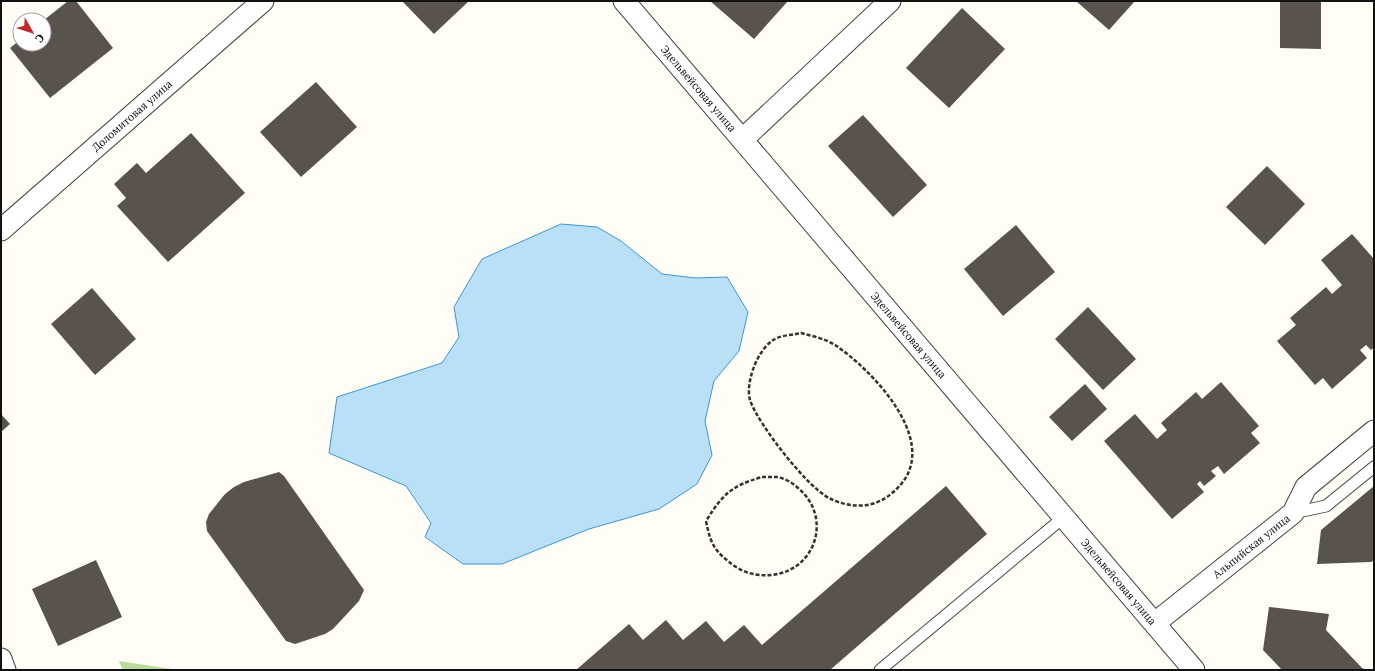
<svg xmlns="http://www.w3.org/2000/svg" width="1375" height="671" font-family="'PT Serif',serif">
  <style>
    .forest { fill: #b9dc9c }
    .water { fill: #b9e0f7; stroke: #3f96cf }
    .building { fill: #5a524d }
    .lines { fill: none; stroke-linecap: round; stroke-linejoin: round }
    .service-casing { stroke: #444; stroke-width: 13 }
    .minor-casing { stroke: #444; stroke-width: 23 }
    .path { stroke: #333; stroke-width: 2.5; stroke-dasharray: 4 2; stroke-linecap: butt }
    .service { stroke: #fff; stroke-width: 11 }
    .minor { stroke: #fff; stroke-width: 21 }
    .labels { text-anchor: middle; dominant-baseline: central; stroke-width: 4; stroke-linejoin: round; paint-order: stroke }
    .street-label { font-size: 11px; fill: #111; stroke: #fff }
  </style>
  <rect width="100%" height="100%" fill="#fffdf5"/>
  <path class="forest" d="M 119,661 L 178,670 L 123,670 Z"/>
  <path class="water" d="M 561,224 L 597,227 L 621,241 L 662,274 L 695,278 L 727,277 L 748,312 L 739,351 L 714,381 L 705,421 L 712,455 L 697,484 L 659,509 L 589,529 L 502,564 L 463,564 L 425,537 L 431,523 L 406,486 L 329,453 L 337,397 L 442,363 L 459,337 L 454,307 L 482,259 Z"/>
  <path class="building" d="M 68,1 L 76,1 L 113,48 L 50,98 L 10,48 L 20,40 L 20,44 L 44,44 L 44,20 Z
    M 402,1 L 469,1 L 434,34 Z
    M 710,1 L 788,1 L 754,39 Z
    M 1076,1 L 1135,1 L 1109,30 Z
    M 1280,1 L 1321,1 L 1321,49 L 1280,48 Z
    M 962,8 L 1005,49 L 949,108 L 906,68 Z
    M 316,82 L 357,127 L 301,177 L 260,132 Z
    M 863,115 L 927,185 L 893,217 L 828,146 Z
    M 191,133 L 245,193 L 168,262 L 117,206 L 126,198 L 114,184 L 137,163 L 146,173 Z
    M 1267,166 L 1305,204 L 1265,245 L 1226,207 Z
    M 1016,225 L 1055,272 L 1003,316 L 964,269 Z
    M 1352,234 L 1374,259 L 1374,347 L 1371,350 L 1366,345 L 1360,350 L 1367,358 L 1332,389 L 1323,378 L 1315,385 L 1277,341 L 1296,325 L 1290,318 L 1326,287 L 1332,294 L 1342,285 L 1321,260 Z
    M 92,288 L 136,339 L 95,375 L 51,324 Z
    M 1088,307 L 1136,359 L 1103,390 L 1055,339 Z
    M 1221,382 L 1259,426 L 1251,433 L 1260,443 L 1224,474 L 1218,466 L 1211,471 L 1216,476 L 1204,486 L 1200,481 L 1197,484 L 1204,492 L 1172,519 L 1104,441 L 1135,414 L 1157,439 L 1167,430 L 1161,423 L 1196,392 L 1202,399 Z
    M 1085,384 L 1107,409 L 1072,441 L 1049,417 Z
    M 1,414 L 10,424 L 1,432 Z
    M 279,472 L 284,476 L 364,590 L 359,601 L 333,629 L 325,634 L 295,644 L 286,641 L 207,531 L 206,522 L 209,514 L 225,494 L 234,487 L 244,482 Z
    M 946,486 L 987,534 L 830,670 L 576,670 L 629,624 L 643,640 L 666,620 L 683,640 L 706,621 L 724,642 L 744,625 L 762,645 Z
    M 1374,486 L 1374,560 L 1371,562 L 1317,564 L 1321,530 Z
    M 96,560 L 122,617 L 58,646 L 32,589 Z
    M 1269,607 L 1329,614 L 1326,630 L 1362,668 L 1367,670 L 1282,670 L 1263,650 Z"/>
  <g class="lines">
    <defs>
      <path id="service" d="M 1293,513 L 1326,506 L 1374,467
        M 880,670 L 1064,517"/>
      <g id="minor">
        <path id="s1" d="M 624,1 L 1194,670"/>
        <path d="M 743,139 L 890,1"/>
        <path id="s2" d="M 1,230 L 263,1"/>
        <path id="s3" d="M 1155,623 L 1293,513 L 1306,487 L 1374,431"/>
        <path d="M 1,659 L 5,670"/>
      </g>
    </defs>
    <use href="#service" class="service-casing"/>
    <use href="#minor" class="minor-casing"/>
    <path class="path" d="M 801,333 C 812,336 826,339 835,345 C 871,369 938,438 902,483 C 893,494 881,503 867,505 C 855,507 840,504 829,498 C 807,487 758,424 750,400 C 745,382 758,348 775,339 C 782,335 793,335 801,333 Z
      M 762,477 C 767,477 772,477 777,477 C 784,478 793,483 798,488 C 833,517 816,571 771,575 C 759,576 747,574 736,567 C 715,552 711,546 706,521 C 723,494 731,486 762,477 Z"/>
    <use href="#service" class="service"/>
    <use href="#minor" class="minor"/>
  </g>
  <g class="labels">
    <g class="street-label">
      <text stroke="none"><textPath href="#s1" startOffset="115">Эдельвейсовая улица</textPath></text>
      <text stroke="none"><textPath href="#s2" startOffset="174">Доломитовая улица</textPath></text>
      <text stroke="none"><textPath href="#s1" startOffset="439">Эдельвейсовая улица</textPath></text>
      <text stroke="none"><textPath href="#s3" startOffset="123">Альпийская улица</textPath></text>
      <text stroke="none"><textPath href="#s1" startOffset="763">Эдельвейсовая улица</textPath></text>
    </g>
  </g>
  <rect width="1375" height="671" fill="none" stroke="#111111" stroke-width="4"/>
  <g transform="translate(32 32) rotate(129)"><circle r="19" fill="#ffffff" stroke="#a0a0a0"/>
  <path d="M0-3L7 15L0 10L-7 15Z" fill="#c4262e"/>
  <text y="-6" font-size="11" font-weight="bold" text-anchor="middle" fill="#111111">С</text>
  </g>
</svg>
